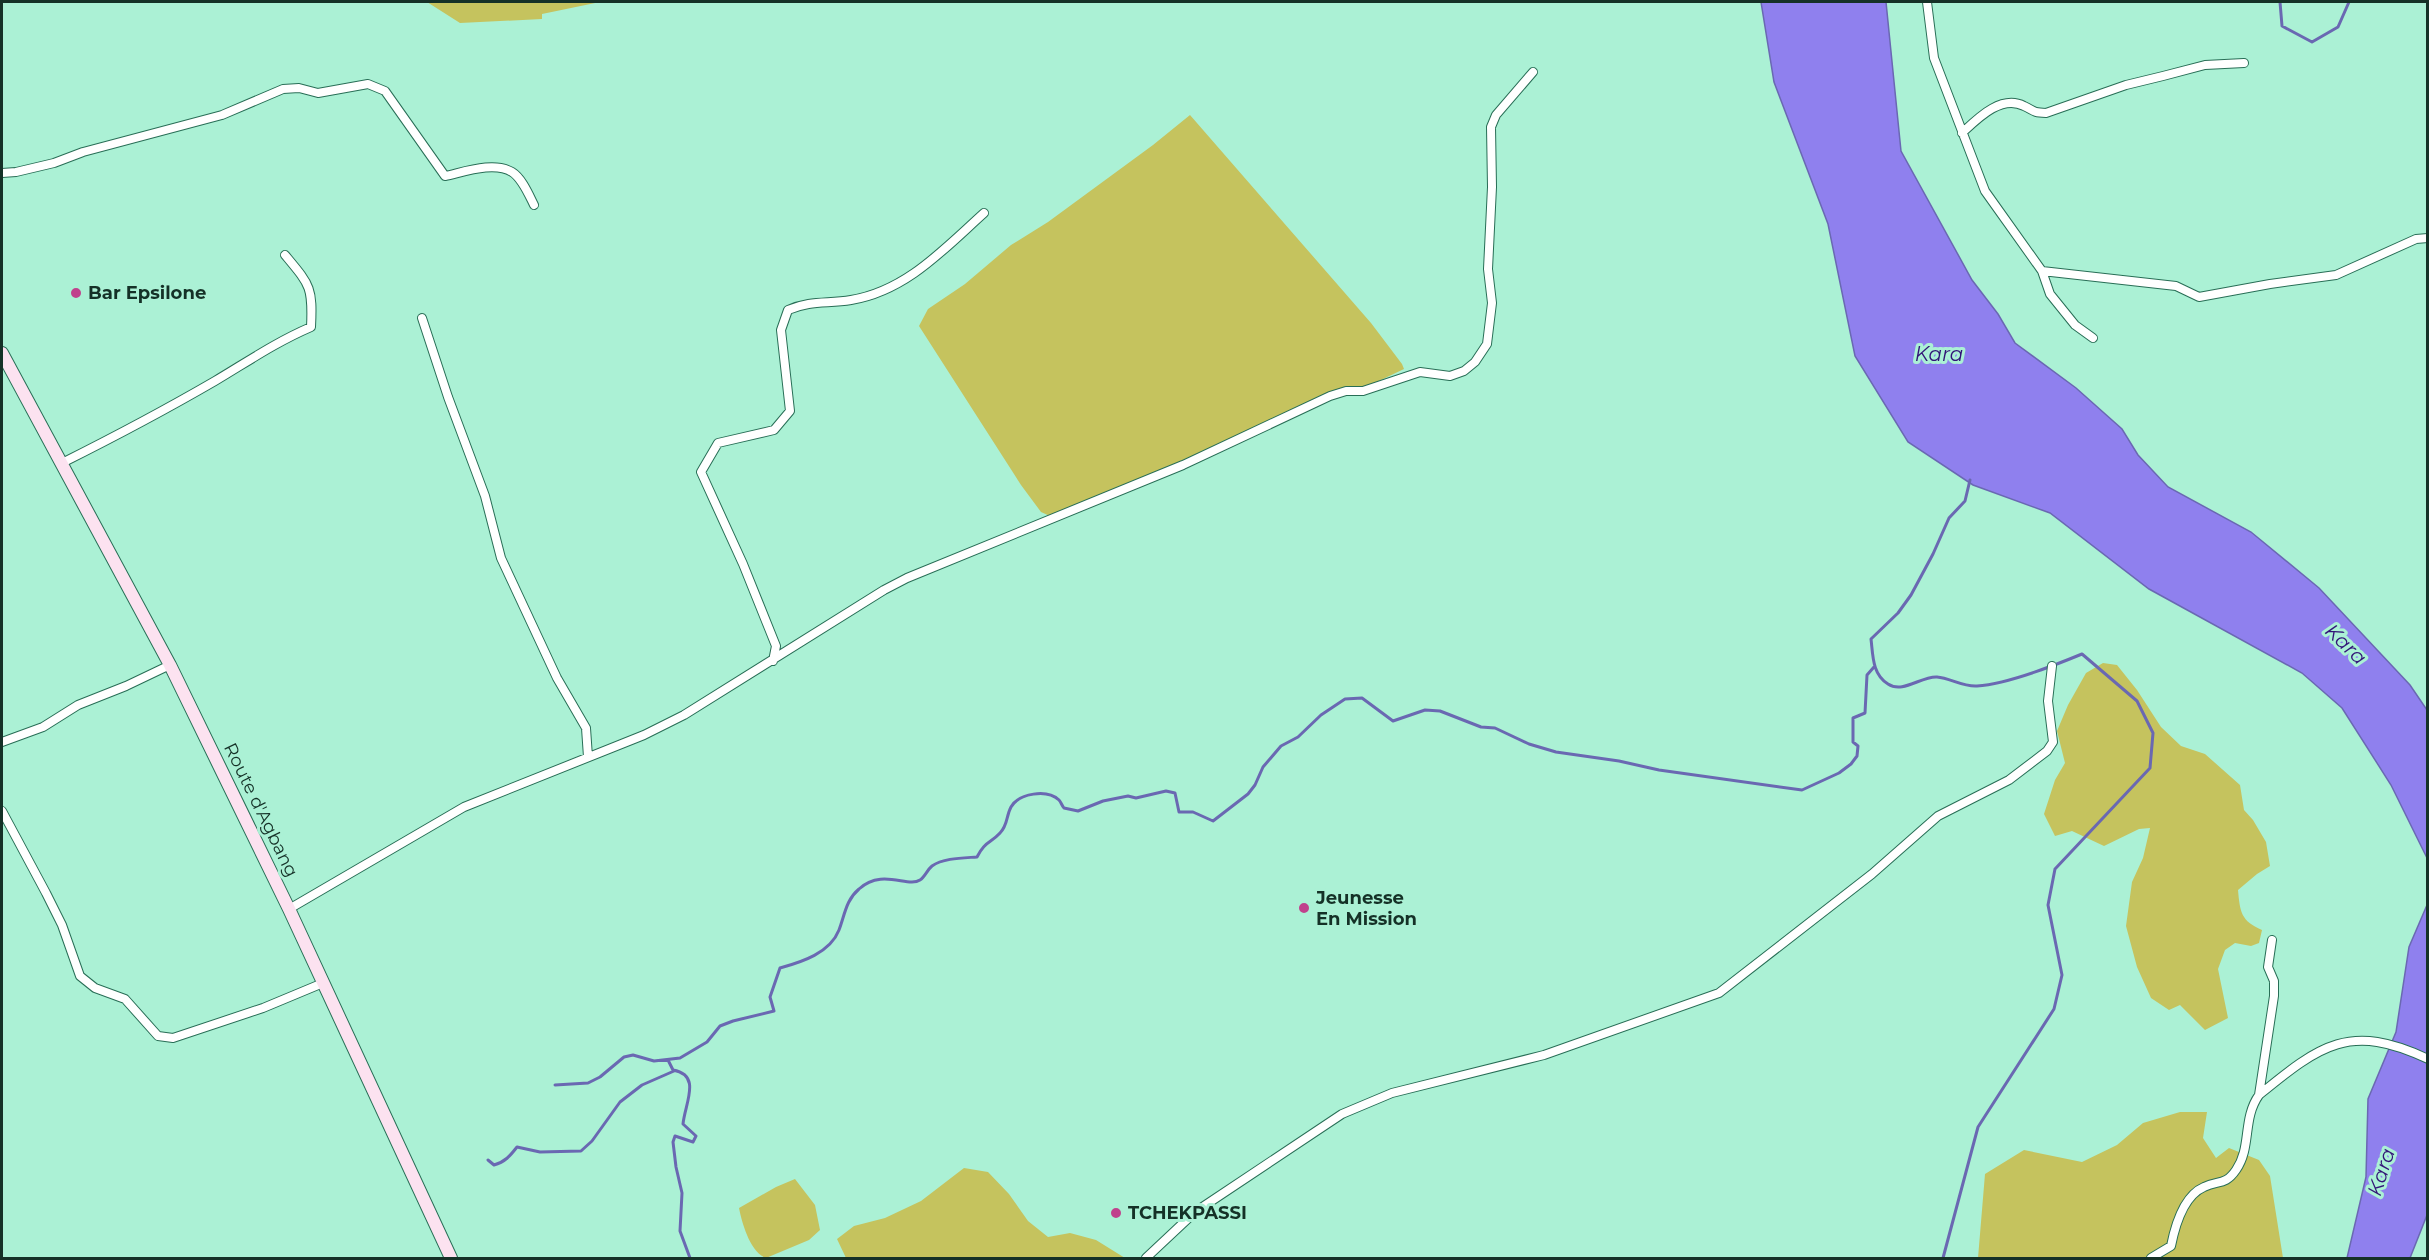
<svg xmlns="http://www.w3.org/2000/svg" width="2429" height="1260" font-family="Montserrat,sans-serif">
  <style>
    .green { fill: #c5c35e }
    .water { fill: #8f80ee; stroke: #6a68b2; stroke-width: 1.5 }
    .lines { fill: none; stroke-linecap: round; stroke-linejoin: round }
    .stream { stroke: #6a68b2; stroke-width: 3 }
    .minor-casing { stroke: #286e56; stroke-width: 10 }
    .secondary-casing { stroke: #286e56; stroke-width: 14 }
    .minor { stroke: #fff; stroke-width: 8 }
    .secondary { stroke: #fce2f0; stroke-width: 12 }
    .poi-dot { fill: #c0418c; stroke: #abf1d5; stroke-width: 2 }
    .labels { text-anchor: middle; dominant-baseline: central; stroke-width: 6; stroke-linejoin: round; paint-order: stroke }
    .poi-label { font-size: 18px; font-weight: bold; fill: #153127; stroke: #abf1d5; text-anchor: start }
    .street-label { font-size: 18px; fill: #153127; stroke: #abf1d5 }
    .water-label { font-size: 20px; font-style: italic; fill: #321477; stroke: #abf1d5 }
  </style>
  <rect width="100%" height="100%" fill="#abf1d5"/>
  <path class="green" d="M 427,2 L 600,2 L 542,14 L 542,19 L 460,23 Z
    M 1190,115 L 1371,323 L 1402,364 L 1404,369 L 1364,388 L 1270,421 L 1150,475 L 1050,516 L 1041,512 L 1021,485 L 919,326 L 928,309 L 965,284 L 1011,245 L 1048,222 L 1153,145 Z
    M 2103,663 L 2117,665 L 2137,690 L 2161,727 L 2181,746 L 2205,754 L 2240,785 L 2244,810 L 2253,820 L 2266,842 L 2270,866 L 2257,874 L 2238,890 C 2240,912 2241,921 2262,930 L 2259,943 L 2251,946 L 2235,943 L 2225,950 L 2218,969 L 2228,1018 L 2205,1030 L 2180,1005 L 2169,1010 L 2151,998 L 2137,967 L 2126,926 L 2132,882 L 2143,858 L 2150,828 L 2139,829 L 2104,846 L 2072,831 L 2055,836 L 2044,814 L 2055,780 L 2065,763 L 2057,731 L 2068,705 L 2086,673 Z
    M 2180,1112 L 2207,1112 L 2203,1138 L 2216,1158 L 2229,1148 L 2259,1160 L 2270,1176 L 2283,1258 L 1978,1258 L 1985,1174 L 2024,1150 L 2082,1162 L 2117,1145 L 2143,1123 Z
    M 964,1168 L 988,1172 L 1009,1194 L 1028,1221 L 1048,1237 L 1070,1233 L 1096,1240 L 1125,1258 L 846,1258 L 837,1239 L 854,1226 L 885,1218 L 921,1201 Z
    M 795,1179 L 815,1205 L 820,1230 L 809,1240 L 766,1258 C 750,1252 742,1223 739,1208 L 776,1187 Z"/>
  <path class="water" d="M 1761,2 L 1886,2 L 1901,151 L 1972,280 L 1998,314 L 2015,343 L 2076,388 L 2122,429 L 2138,455 L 2168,487 L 2251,532 L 2319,588 L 2410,685 L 2427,710 L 2427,858 L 2391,785 L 2342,708 L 2302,673 L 2149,589 L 2050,513 L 1973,485 L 1908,442 L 1855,356 L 1828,224 L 1774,82 Z
    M 2427,905 L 2427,1215 L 2410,1258 L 2347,1258 L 2366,1177 L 2368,1099 L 2396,1032 L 2409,947 Z"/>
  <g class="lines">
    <path class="stream" d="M 2280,2 L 2282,26 L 2312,42 L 2338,27 L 2349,2
      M 668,1060 L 673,1070 C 702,1075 685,1103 683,1124 L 696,1136 L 693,1142 L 675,1136 L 673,1142 L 676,1167 L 682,1193 L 680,1231 L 690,1258
      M 555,1085 L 588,1083 L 600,1077 L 624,1057 L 633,1055 L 654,1061 L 680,1058 L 707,1042 L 720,1026 L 733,1021 L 774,1011 L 770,997 L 780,968 C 802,962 830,953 839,930 C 845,914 846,900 859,889 C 882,868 908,888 920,880 C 925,877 927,870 932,866 C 943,858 963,858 977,857 C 985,841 990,844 1000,833 C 1008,825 1006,816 1011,807 C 1019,793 1047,789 1059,800 C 1061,802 1062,806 1064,808 L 1078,811 L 1103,801 L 1128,796 L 1136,798 L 1166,791 L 1175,793 L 1179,812 L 1193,812 L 1213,821 L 1248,794 L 1255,785 L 1263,767 L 1281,746 L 1298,737 L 1321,715 L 1345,699 L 1362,698 L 1393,721 L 1425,710 L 1440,711 L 1481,727 L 1495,728 L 1529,744 L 1556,752 L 1619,761 L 1659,770 L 1802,790 L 1839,773 L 1851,764 L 1857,756 L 1858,746 L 1853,742 L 1853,718 L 1865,713 L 1867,675 L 1874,667
      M 488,1160 L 494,1165 C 505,1162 510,1156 517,1147 L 540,1152 L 581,1151 L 592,1141 L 620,1102 L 642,1085 L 674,1071
      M 1943,1258 L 1978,1127 L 2054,1009 L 2062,975 L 2048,905 L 2055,869 L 2150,768 L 2153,733 L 2137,701 L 2082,654 C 2053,666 2008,684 1977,686 C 1963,687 1950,678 1937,677 C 1921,676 1903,694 1888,684 C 1872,674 1873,655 1871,639 L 1898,613 L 1911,595 L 1933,554 L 1949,518 L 1965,501 L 1970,480"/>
    <defs>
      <path id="minor" d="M 1927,2 L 1934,58 L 1985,191 L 2042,271 L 2050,294 L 2075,325 L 2093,338
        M 1962,133 C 1977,119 2001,94 2024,106 C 2035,111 2031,112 2046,113 L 2126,85 L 2163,76 L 2205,65 L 2244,63
        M 2,173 L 16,172 L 54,163 L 83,152 L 222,115 L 283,89 L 299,88 L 318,93 L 368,84 L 385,91 L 445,176 C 464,172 494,161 512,172 C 522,178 529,195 534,205
        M 2042,271 L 2176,286 L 2199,297 L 2270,284 L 2336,275 L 2416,239 L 2428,238
        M 422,318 L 448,397 L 485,496 L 501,558 L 557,678 L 586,728 L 588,757
        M 62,463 C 114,437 165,410 215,381 C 247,362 276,342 311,327 C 313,287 310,285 285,255
        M 773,661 L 776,646 L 743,564 L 701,472 L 718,443 L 774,430 L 790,411 L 781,330 L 788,310 C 811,300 827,304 851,300 C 906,291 944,249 984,213
        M 2,742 L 43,727 L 78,705 L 126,686 L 170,665
        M 2,811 L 46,893 L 62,925 L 80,976 L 95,988 L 125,999 L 158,1036 L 173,1038 L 263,1008 L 323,983
        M 289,909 L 464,807 L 644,735 L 684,715 L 884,590 L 907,578 L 1183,465 L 1330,396 L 1346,391 L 1363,391 L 1420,372 L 1450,376 L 1464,371 L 1475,362 L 1487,344 L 1492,303 L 1488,269 L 1492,187 L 1491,127 L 1496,115 L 1533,72
        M 2259,1095 L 2274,996 L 2274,981 L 2268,967 L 2272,940
        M 1146,1258 L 1195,1212 L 1342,1114 L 1392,1093 L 1544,1055 L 1719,993 L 1872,874 L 1938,816 L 2009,780 L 2047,751 L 2053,742 L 2048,701 L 2052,666
        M 2151,1258 L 2171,1246 C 2175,1226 2183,1196 2204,1187 C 2218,1180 2225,1186 2236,1170 C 2252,1147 2242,1119 2259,1095 C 2320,1045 2350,1022 2428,1059"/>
      <path id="secondary" d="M 2,353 L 170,665 L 289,909 L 451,1258"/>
    </defs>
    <use href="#minor" class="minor-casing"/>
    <use href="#secondary" class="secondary-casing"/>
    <use href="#minor" class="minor"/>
    <use href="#secondary" class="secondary"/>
  </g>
  <g class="poi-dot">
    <circle cx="76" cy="293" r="6"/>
    <circle cx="1304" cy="908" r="6"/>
    <circle cx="1116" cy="1213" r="6"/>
  </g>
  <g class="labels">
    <g class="poi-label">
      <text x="88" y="293">Bar Epsilone</text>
      <text x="1316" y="898">Jeunesse<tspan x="1316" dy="21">En Mission</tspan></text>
      <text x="1128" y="1213">TCHEKPASSI</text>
    </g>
    <g class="street-label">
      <text transform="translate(261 810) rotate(64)">Route d'Agbang</text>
    </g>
    <g class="water-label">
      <text x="1939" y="354">Kara</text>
      <text transform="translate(2346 644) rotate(44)">Kara</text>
      <text transform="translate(2381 1172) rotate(-72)">Kara</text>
    </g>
  </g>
  <rect width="2429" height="1260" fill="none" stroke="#153127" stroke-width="6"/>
</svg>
